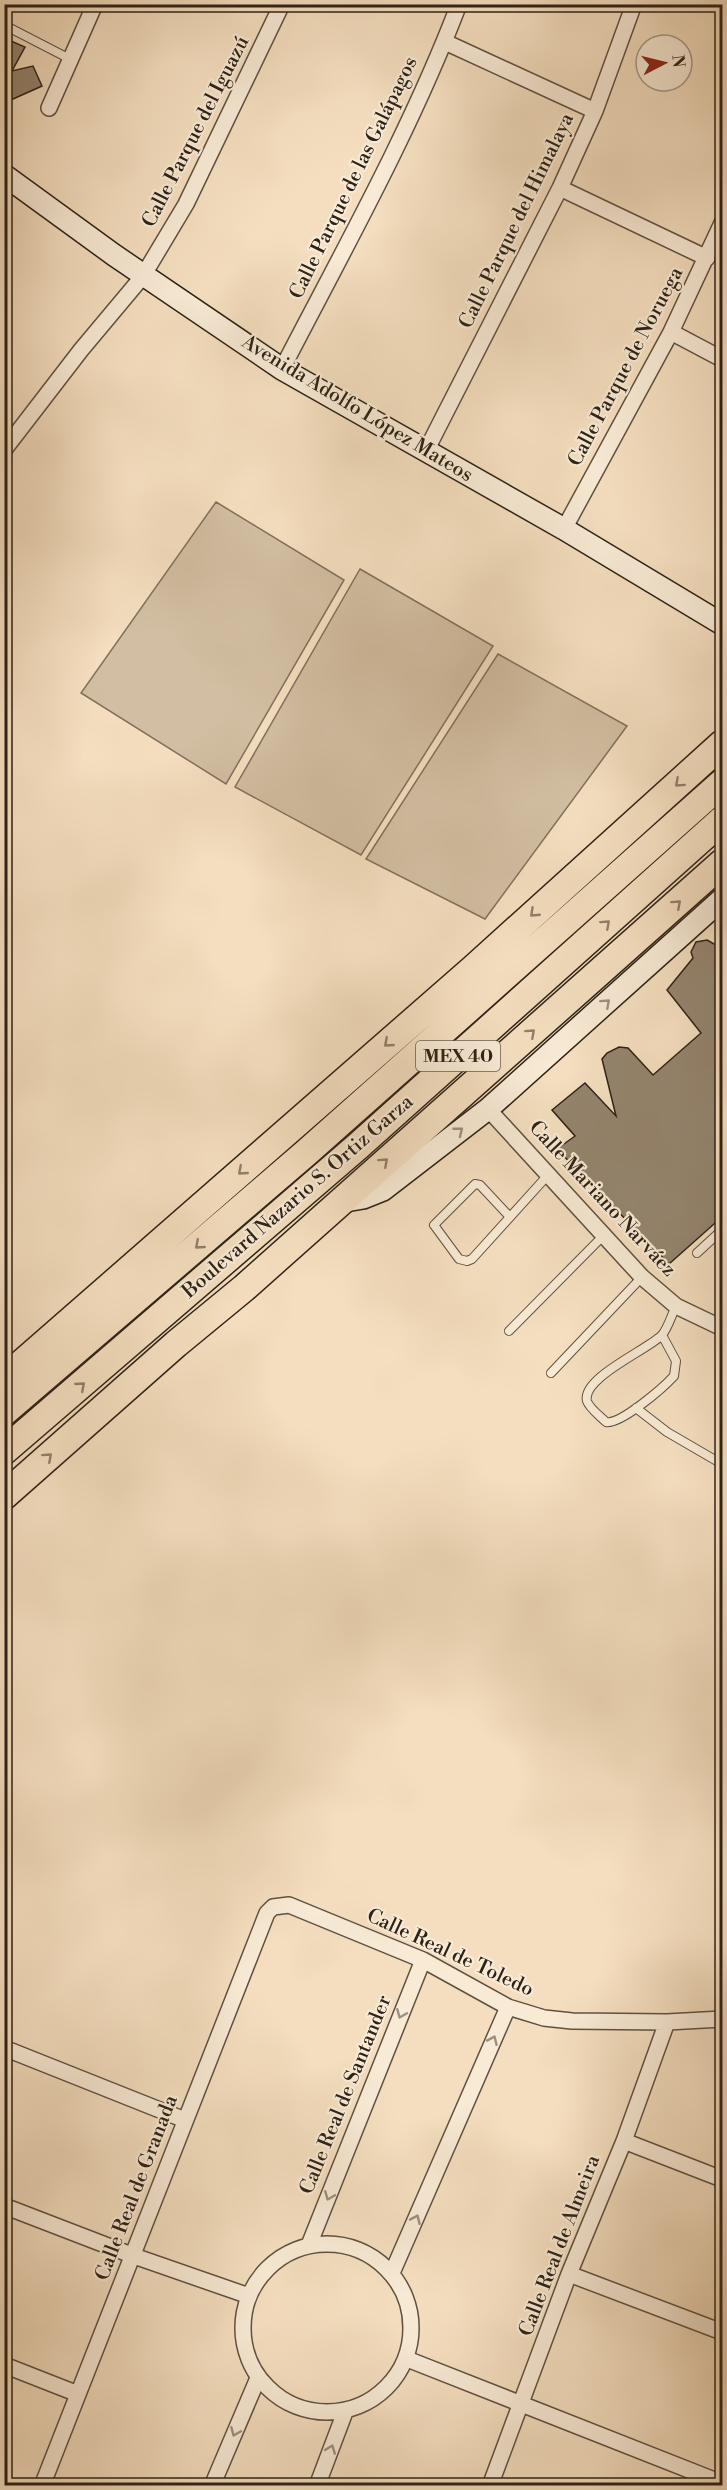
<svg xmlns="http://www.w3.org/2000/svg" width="727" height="2490" font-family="'Libre Bodoni',serif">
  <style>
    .green { fill: #d2bea2; stroke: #80705c; stroke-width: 1.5 }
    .building { fill: #94846e; stroke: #2d2217; stroke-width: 1.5 }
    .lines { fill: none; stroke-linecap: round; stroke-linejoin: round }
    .lane-casing { stroke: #5f5141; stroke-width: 10 }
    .street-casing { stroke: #5f5141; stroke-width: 18 }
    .secondary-casing { stroke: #2d2217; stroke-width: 24 }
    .highway-casing { stroke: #2d2217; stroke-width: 30 }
    .lane { stroke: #f8ead5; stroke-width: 8 }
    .street { stroke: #f8ead5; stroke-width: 15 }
    .secondary { stroke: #f8ead5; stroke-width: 21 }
    .highway { stroke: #f4debf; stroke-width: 27 }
    .oneway { stroke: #90806b }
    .oneway2 { stroke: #9d9080 }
    .labels { text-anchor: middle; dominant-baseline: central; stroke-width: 4.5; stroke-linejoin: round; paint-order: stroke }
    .shield { fill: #f8ead5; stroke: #6a5e50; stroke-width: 1.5 }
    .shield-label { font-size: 18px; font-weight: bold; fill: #2d2217 }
    .street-label { font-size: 20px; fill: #2d2217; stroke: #f8ead5 }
  </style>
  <rect width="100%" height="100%" fill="#f4debf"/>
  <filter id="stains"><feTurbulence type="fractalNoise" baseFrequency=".00333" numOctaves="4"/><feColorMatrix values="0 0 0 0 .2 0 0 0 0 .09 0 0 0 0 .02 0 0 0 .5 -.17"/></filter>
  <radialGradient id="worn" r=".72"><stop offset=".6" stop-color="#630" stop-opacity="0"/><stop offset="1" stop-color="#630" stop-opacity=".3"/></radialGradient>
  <path class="green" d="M 216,502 L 344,580 L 226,784 L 81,693 Z
    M 360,569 L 493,646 L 361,855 L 235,787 Z
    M 498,654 L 627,726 L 485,919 L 366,859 Z"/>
  <path class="building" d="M 4,38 L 25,47 L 12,71 L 33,66 L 42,86 L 4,103 Z
    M 707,940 L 716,945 L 723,954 L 723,1216 L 669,1264 L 557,1149 L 575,1136 L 552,1110 L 585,1083 L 616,1116 L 602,1059 L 607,1053 L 619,1047 L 628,1048 L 653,1075 L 701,1033 L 667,990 L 693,958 L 691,952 L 696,942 Z"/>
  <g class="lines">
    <defs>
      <path id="lane" d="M 4,25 L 70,59
        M 510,1217 L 480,1185 L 475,1184 L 434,1225 L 459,1259 L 467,1261 L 472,1259 L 548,1175
        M 697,1253 L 722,1230
        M 509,1331 L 604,1235
        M 662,1335 L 676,1361 L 674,1376 C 663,1388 620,1425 606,1422 C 600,1416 589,1408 587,1401 C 581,1378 649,1349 662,1335 C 668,1328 672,1314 676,1306
        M 551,1373 L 642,1277
        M 636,1408 L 667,1432 L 722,1464"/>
      <path id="street" d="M 445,42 L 595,111
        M 49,108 L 95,4
        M 560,188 L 707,258
        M 671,332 L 722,359
        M 282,369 C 344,249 411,130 459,4
        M 4,450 L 81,350 L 143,276 L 186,204 L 282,4
        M 426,451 L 560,188 L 595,111 L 634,4
        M 564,529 L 671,332 L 722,223
        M 488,1109 L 642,1277 L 676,1306 L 722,1328
        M 4,2048 L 185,2120
        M 624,2141 L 722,2179
        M 4,2206 L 134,2256 L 249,2296
        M243 2328a84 84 0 1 1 168 0a84 84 0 1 1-168 0Z
        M 309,2245 L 423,1960
        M 392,2273 L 508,2007
        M 569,2274 L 722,2332
        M 407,2359 L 722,2483
        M 4,2365 L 78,2394
        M 42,2486 L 267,1913 L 273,1907 L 289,1905 L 423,1960 L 508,2007 L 544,2018 L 572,2021 L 667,2022 L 722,2019
        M 212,2486 L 258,2378
        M 317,2486 L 345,2412
        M 490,2486 L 569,2274 L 624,2141 L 667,2022"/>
      <path id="secondary" d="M 4,175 L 114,255 L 282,369 L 564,529 L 722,624
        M 340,1202 L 363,1198 L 383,1190 L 488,1109 L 722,899"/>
      <path id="highway" d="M 4,1379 L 473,969 L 722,744
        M 4,1412 L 307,1152 L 722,783
        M 4,1451 L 357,1147 L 722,820
        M 4,1496 L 176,1344 L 244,1288 L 722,863"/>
    </defs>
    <use href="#lane" class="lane-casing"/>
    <use href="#street" class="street-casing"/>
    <use href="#secondary" class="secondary-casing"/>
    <use href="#highway" class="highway-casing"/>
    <use href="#lane" class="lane"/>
    <use href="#street" class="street"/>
    <use href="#secondary" class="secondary"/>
    <use href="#highway" class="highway"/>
  </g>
  <defs><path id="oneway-chevron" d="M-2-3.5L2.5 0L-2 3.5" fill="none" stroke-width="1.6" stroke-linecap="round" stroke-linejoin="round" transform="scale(1.5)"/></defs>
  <g class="oneway">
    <use href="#oneway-chevron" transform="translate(679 783) rotate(138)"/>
    <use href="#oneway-chevron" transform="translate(677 904) rotate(-42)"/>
    <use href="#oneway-chevron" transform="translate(534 913) rotate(137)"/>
    <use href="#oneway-chevron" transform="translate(606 924) rotate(-42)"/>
    <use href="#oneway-chevron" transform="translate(531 1033) rotate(-42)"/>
    <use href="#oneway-chevron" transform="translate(388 1043) rotate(139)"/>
    <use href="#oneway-chevron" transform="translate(384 1162) rotate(-42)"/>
    <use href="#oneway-chevron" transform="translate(242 1171) rotate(139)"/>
    <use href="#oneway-chevron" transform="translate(199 1245) rotate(139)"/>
    <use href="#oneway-chevron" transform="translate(81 1386) rotate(-41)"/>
    <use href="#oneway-chevron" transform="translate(48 1457) rotate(-42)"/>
  </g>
  <g class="oneway2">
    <use href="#oneway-chevron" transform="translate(606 1003) rotate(-42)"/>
    <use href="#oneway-chevron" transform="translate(459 1131) rotate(-38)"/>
    <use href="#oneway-chevron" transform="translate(401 2014) rotate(112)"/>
    <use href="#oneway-chevron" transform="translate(493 2040) rotate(-66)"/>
    <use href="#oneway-chevron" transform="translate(329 2196) rotate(112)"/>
    <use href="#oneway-chevron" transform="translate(416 2219) rotate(-66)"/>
    <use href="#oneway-chevron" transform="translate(235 2432) rotate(113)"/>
    <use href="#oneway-chevron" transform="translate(331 2449) rotate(-69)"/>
  </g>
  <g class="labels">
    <rect class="shield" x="416" y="1041" width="84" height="30" rx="4.5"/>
    <g class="shield-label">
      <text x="458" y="1056">MEX 40</text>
    </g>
    <g class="street-label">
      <text transform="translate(196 132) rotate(-63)">Calle Parque del Iguazú</text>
      <text transform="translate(354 178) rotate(-64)">Calle Parque de las Galápagos</text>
      <text transform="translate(517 221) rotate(-64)">Calle Parque del Himalaya</text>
      <text transform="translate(626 367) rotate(-62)">Calle Parque de Noruega</text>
      <text transform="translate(357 409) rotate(31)">Avenida Adolfo López Mateos</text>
      <text transform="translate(298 1197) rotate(-41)">Boulevard Nazario S. Ortiz Garza</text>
      <text transform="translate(602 1199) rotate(47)">Calle Mariano Narváez</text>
      <text transform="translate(450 1953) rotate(25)">Calle Real de Toledo</text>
      <text transform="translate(346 2095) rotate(-68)">Calle Real de Santander</text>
      <text transform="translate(137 2188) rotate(-69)">Calle Real de Granada</text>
      <text transform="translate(560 2246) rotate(-69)">Calle Real de Almeira</text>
    </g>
  </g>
  <rect width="727" height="2490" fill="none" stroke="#f4debf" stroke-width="24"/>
  <rect x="6" y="6" width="715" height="2478" fill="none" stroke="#2d2217" stroke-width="3"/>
  <rect x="12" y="12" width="703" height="2466" fill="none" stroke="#2d2217" stroke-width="1.5"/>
  <g transform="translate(664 63) rotate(83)"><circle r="28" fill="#f8ead5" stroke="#a79a89" stroke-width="1.5"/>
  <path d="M0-4.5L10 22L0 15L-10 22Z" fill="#8f2418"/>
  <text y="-9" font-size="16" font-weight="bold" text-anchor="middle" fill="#2d2217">N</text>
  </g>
  <rect width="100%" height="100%" filter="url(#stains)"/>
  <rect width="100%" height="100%" fill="url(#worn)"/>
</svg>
